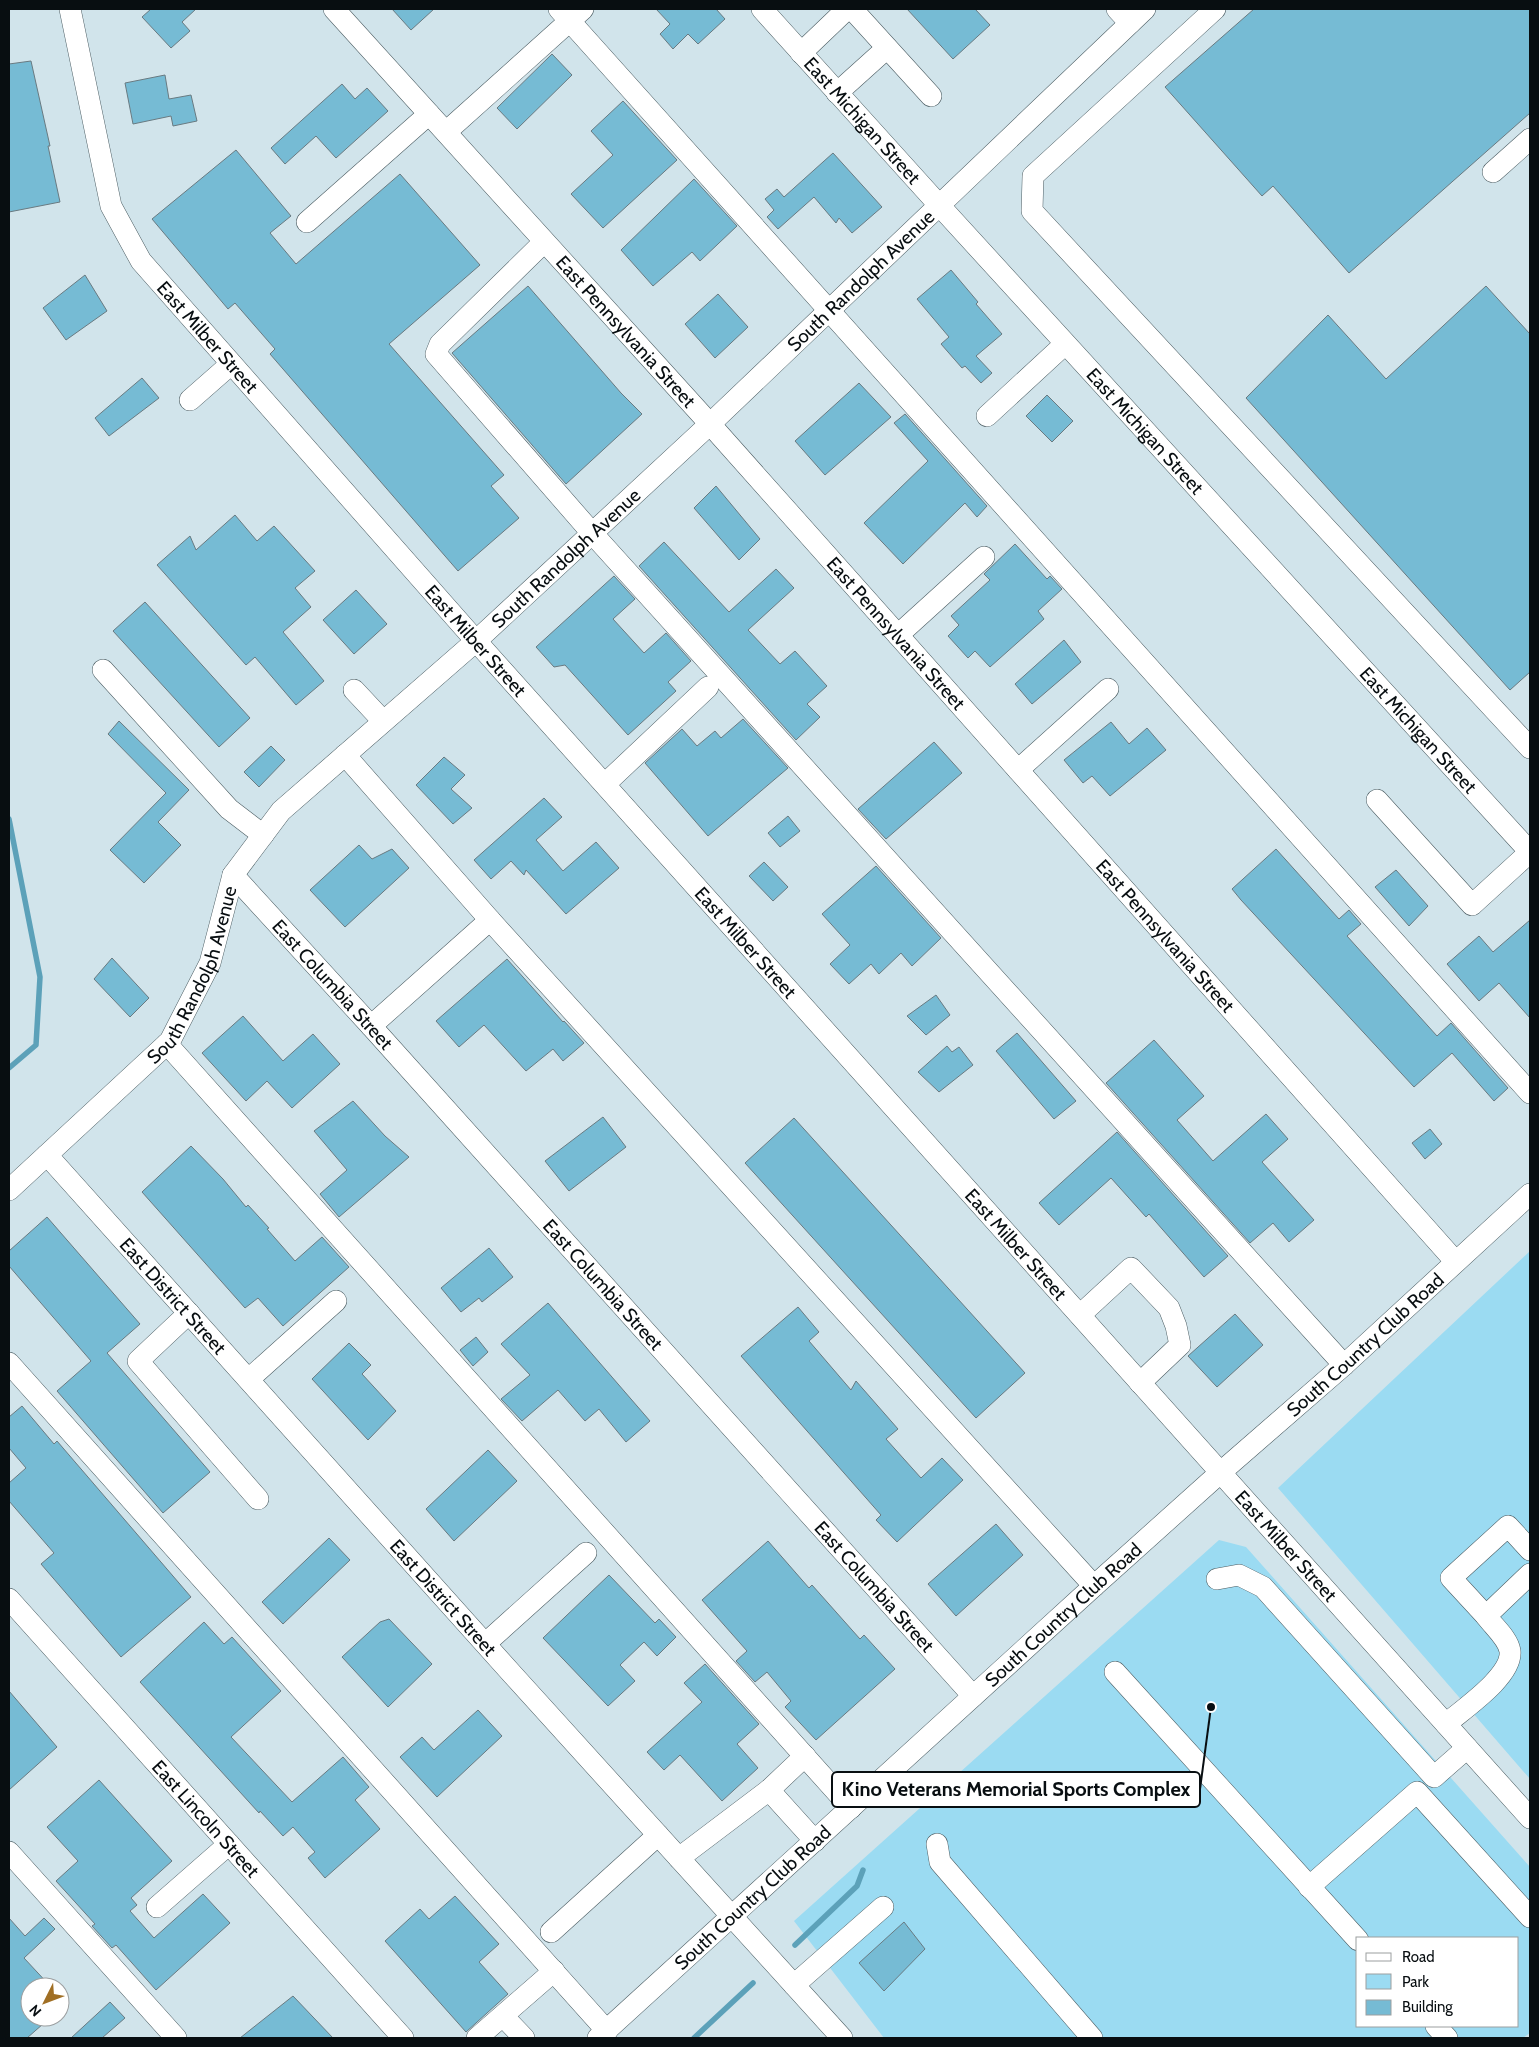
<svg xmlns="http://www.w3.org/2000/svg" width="1539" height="2047" font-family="Cabin,sans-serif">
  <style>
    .green { fill: #9bdbf2; fill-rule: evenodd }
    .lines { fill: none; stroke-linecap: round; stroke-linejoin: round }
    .stream { stroke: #5ca1b9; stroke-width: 5.5 }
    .building { fill: #76bbd4; stroke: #697a81 }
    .minor-casing { stroke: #4c5d63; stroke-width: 22 }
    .minor { stroke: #fff; stroke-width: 21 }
    .labels { text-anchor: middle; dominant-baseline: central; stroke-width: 5; stroke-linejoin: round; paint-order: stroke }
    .street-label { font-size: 19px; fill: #080e11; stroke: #fff }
    .leader { fill: none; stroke: #080e11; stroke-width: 2 }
    .callout-dot { fill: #080e11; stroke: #fff; stroke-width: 2 }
    .callout { fill: #fff; stroke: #080e11; stroke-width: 2 }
    .callout-label { font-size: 20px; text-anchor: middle; font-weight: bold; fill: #080e11 }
  </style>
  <rect width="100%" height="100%" fill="#d1e4eb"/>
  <path class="green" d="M 1530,1251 L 1530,1779 L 1278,1488 Z
    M 1219,1540 L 1246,1547 L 1530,1867 L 1530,2033 L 1523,2038 L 884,2038 L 794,1921 ZM 1358,1938 L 1518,1938 L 1518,2026 L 1358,2026 Z"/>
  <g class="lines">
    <path class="stream" d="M 9,819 L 40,977 L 36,1045 L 9,1068
      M 795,1945 L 857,1886 L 863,1870
      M 694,2038 L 753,1983"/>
  </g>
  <path class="building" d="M 151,9 L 196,9 L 182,22 L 190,31 L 171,48 L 142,17 Z
    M 392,9 L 434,9 L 411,30 Z
    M 656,9 L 716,9 L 725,19 L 698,44 L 688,34 L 673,49 L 660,34 L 670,24 Z
    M 907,9 L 975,9 L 990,25 L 953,59 Z
    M 1254,9 L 1530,9 L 1530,113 L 1349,273 L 1273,186 L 1262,196 L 1165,87 Z
    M 552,54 L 572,75 L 517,129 L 497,108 Z
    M 31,61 L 50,146 L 48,146 L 60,202 L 9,212 L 9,64 Z
    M 165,75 L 169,99 L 191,95 L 197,121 L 173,126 L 171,116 L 133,124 L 125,83 Z
    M 342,84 L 355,99 L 367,88 L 388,111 L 336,158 L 316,136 L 285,164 L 271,148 Z
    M 623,101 L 677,160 L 603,228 L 571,194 L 613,155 L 591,131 Z
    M 236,150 L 291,216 L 270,233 L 296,264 L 400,174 L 480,265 L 389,344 L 504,475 L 491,486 L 519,518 L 458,571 L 270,354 L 275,349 L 235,303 L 228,309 L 152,219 Z
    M 833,153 L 882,207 L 852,233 L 839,218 L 836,223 L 814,197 L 778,229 L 767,217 L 774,210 L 765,199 L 777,189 L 784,197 Z
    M 694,179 L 737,226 L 700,261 L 692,252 L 653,286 L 621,250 Z
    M 951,270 L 978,302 L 976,304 L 1002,334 L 976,356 L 992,373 L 981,383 L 965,366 L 962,368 L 941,344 L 949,337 L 917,299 Z
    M 85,275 L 107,311 L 66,340 L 43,308 Z
    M 528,286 L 621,393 L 642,414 L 566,484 L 452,353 Z
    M 1486,286 L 1530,334 L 1530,672 L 1510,690 L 1246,398 L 1328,315 L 1386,379 Z
    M 718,294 L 748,327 L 715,358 L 685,324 Z
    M 142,378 L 159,398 L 109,436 L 95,418 Z
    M 859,383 L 891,417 L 825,475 L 795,441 Z
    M 1047,395 L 1073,421 L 1052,442 L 1026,416 Z
    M 905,414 L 987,506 L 977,517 L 965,503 L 903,564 L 864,523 L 928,461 L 894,423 Z
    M 716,486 L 760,539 L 739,560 L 694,508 Z
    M 235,515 L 257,541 L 274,526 L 315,571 L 295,588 L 311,607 L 283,632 L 324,681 L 296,705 L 255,657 L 246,665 L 157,565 L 190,536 L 196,550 Z
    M 664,542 L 729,612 L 776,569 L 794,588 L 748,630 L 780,664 L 795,651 L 827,686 L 807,704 L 820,717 L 796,740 L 639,566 Z
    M 1015,544 L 1047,579 L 1050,576 L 1062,589 L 1038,611 L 1044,619 L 990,667 L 975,651 L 968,658 L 948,636 L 959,625 L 951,616 L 990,580 L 984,574 Z
    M 614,576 L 635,599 L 613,619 L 644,653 L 666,633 L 691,661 L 668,682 L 676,691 L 628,735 L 565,665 L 554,667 L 536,647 Z
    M 356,590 L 387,624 L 354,654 L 323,620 Z
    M 145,602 L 250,718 L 219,747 L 113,631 Z
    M 1064,640 L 1081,662 L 1032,704 L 1015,684 Z
    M 743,719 L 788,768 L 708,836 L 645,763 L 682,729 L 697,746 L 715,731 L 721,738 Z
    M 119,721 L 189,790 L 158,822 L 181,845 L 144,883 L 110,850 L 166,793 L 108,734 Z
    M 1111,722 L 1129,744 L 1147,728 L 1166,750 L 1110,796 L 1092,776 L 1083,783 L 1064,760 Z
    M 934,742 L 962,773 L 886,839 L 858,809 Z
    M 271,746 L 285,760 L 259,787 L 244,772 Z
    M 444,757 L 465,775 L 451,789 L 472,808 L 453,824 L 416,785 Z
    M 544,798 L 562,817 L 536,840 L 563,871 L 596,842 L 619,868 L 566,914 L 526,870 L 524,875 L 511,861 L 491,879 L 474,860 Z
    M 788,816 L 800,831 L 780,847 L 768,833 Z
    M 359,845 L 372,859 L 392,849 L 409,868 L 345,927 L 310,890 Z
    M 1276,849 L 1339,919 L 1349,910 L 1361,924 L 1347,936 L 1437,1036 L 1451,1023 L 1508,1088 L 1494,1101 L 1452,1053 L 1414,1087 L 1241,900 L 1232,889 Z
    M 764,862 L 788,887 L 773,901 L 749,876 Z
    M 876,866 L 941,938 L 912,966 L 901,953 L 879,974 L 871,964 L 849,984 L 830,964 L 850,945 L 822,914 Z
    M 1396,870 L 1428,906 L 1409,926 L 1375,887 Z
    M 1530,920 L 1530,1018 L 1499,983 L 1479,1001 L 1447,964 L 1479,936 L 1493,952 Z
    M 112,958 L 149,998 L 130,1017 L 94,979 Z
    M 507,959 L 563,1022 L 564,1021 L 584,1043 L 563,1061 L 553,1049 L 526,1071 L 484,1025 L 459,1047 L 436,1021 Z
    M 936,995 L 950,1015 L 926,1035 L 907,1016 Z
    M 243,1016 L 283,1061 L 313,1034 L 340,1064 L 292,1108 L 267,1081 L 246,1101 L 202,1053 Z
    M 1017,1033 L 1076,1101 L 1054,1119 L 996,1051 Z
    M 1154,1040 L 1204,1096 L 1177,1120 L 1213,1161 L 1266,1114 L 1288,1139 L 1262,1162 L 1314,1220 L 1289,1242 L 1273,1223 L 1250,1243 L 1106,1083 Z
    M 947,1046 L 952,1052 L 959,1047 L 973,1065 L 939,1092 L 918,1072 Z
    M 353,1101 L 385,1136 L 409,1157 L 339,1217 L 320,1194 L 347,1170 L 314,1131 Z
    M 603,1117 L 626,1147 L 569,1191 L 545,1161 Z
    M 794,1118 L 1025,1373 L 976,1418 L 745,1163 Z
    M 1430,1129 L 1442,1144 L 1425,1159 L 1412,1143 Z
    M 1117,1132 L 1228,1256 L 1204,1277 L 1149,1214 L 1146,1217 L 1111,1178 L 1059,1225 L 1039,1203 Z
    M 191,1146 L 223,1179 L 246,1207 L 248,1205 L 269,1228 L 267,1229 L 295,1261 L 322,1237 L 349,1267 L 283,1326 L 258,1298 L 245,1308 L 142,1192 Z
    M 47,1217 L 140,1324 L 107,1353 L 210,1472 L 163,1513 L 57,1391 L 91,1361 L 9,1266 L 9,1251 Z
    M 489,1248 L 513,1277 L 482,1302 L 479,1298 L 461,1312 L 441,1288 Z
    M 548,1303 L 650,1421 L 626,1442 L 599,1409 L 585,1421 L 558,1390 L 522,1421 L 501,1399 L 530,1375 L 501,1344 Z
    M 798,1307 L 819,1332 L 809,1341 L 851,1390 L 856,1381 L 898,1429 L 886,1439 L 921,1478 L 942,1458 L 963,1480 L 897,1542 L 876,1520 L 881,1515 L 741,1356 Z
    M 1235,1314 L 1263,1345 L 1217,1387 L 1188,1356 Z
    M 476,1337 L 488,1352 L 473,1366 L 460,1350 Z
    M 349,1343 L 371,1365 L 362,1374 L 396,1411 L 368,1440 L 312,1379 Z
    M 22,1406 L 54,1444 L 57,1441 L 191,1597 L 121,1657 L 41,1564 L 54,1553 L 9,1501 L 9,1483 L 26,1468 L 9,1448 L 9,1417 Z
    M 488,1450 L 517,1481 L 454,1541 L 426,1509 Z
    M 996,1524 L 1023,1555 L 956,1616 L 928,1584 Z
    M 329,1538 L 350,1560 L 283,1624 L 262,1602 Z
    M 768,1541 L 809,1588 L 812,1585 L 860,1639 L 864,1635 L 895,1669 L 816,1740 L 785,1707 L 791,1701 L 767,1672 L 755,1682 L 736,1661 L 747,1651 L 702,1600 Z
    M 609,1575 L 655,1623 L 659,1619 L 676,1637 L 657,1656 L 644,1642 L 620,1665 L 635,1681 L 608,1706 L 543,1638 Z
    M 389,1619 L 432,1664 L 388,1707 L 342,1657 L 380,1622 Z
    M 204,1622 L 224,1644 L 232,1637 L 281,1691 L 231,1737 L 292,1802 L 343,1757 L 369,1787 L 355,1800 L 380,1829 L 325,1878 L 308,1858 L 315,1852 L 293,1827 L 283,1836 L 260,1811 L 259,1813 L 140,1682 Z
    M 705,1664 L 759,1724 L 737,1744 L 758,1768 L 722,1801 L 680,1755 L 664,1770 L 647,1752 L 702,1702 L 684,1683 Z
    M 9,1691 L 57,1747 L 9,1790 Z
    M 478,1710 L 502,1736 L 437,1797 L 400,1757 L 422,1737 L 434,1750 Z
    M 99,1780 L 172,1861 L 131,1898 L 137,1905 L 130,1911 L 154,1938 L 203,1894 L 230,1923 L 156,1990 L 116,1945 L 112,1948 L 92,1926 L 95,1924 L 56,1881 L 78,1861 L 47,1827 Z
    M 455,1896 L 499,1944 L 479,1962 L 508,1994 L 466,2032 L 385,1941 L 420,1909 L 429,1919 Z
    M 9,1918 L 25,1936 L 44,1918 L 55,1929 L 24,1958 L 51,1987 L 30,1987 L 30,2017 L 51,2017 L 27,2038 L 9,2038 Z
    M 904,1922 L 925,1949 L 884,1991 L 859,1963 Z
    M 293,1996 L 333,2038 L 240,2038 Z
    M 110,2002 L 125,2018 L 102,2038 L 71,2038 Z"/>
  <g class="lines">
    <defs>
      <g id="minor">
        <path id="s1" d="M 70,9 L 111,206 L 141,261 L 476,641 L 1530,1818"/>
        <path id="s2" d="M 334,9 L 710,424 L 1455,1261"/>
        <path d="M 559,9 L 1530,1093"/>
        <path id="s3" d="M 762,9 L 939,205 L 1530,852"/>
        <path d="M 852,9 L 931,96"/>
        <path d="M 1117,9 L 1130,23"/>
        <path d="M 1215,9 L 1033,176 L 1032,211 L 1530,748"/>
        <path d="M 801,53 L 847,9"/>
        <path d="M 837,93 L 887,48"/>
        <path d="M 446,132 L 583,9"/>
        <path d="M 1493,172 L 1530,139"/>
        <path d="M 307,222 L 429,114"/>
        <path d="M 544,242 L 440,344 L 436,354 L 592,533 L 1344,1365"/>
        <path d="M 190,400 L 231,364"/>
        <path d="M 987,416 L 1065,344"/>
        <path d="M 898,635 L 984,557"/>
        <path d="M 103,670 L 229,809 L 263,835"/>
        <path d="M 354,690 L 383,721"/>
        <path d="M 345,755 L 490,920 L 1094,1586"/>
        <path d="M 1018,770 L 1108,689"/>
        <path d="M 605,784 L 708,687"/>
        <path d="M 1377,800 L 1472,905 L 1530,852"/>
        <path id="s4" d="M 233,875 L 371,1026 L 973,1696"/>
        <path d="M 371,1026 L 490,920"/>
        <path d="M 167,1044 L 851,1808"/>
        <path id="s5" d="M 47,1155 L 513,1675 L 842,2038"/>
        <path id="s6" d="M 9,1190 L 170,1041 L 210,963 L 233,875 L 281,811 L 476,641 L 710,424 L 1145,9"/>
        <path d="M 189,1313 L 138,1361 L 258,1499"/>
        <path d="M 1080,1315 L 1131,1268 L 1169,1308 L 1176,1326 L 1180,1345 L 1140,1383"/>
        <path d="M 9,1363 L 607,2031"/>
        <path d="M 249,1379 L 336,1301"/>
        <path d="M 1217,1579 L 1239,1575 L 1263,1587 L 1434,1777 L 1467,1748"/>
        <path id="s7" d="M 9,1599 L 403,2038"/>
        <path d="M 1486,1616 L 1451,1578 L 1508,1526 L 1530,1550"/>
        <path d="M 486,1643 L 586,1553"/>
        <path d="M 1115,1672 L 1358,1940"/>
        <path d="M 1446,1724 C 1463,1709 1513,1676 1510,1651 C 1508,1638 1493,1626 1486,1616 L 1530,1574"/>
        <path d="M 769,1790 L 805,1756"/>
        <path d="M 937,1844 L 940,1862 L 1092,2038"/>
        <path d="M 9,1852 L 176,2038"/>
        <path d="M 679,1858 L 769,1790 L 815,1841"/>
        <path d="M 1309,1887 L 1417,1792 L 1530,1917"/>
        <path d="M 157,1907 L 229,1844"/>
        <path d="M 551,1932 L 658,1835"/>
        <path d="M 794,1985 L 883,1907"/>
        <path d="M 503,2016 L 524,2038"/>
        <path d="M 1436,2026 L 1447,2038"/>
        <path d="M 477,2038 L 554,1971"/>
        <path id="s8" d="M 598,2038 L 1094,1586 L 1221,1472 L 1344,1365 L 1530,1194"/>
      </g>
    </defs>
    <use href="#minor" class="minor-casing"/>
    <use href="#minor" class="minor"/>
  </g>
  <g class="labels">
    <g class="street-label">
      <text stroke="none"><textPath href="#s3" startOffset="150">East Michigan Street</textPath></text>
      <text stroke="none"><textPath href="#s6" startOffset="1264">South Randolph Avenue</textPath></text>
      <text stroke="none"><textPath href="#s2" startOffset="435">East Pennsylvania Street</textPath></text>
      <text stroke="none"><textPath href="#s1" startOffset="365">East Milber Street</textPath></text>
      <text stroke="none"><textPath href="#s3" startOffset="570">East Michigan Street</textPath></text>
      <text stroke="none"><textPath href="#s6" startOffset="859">South Randolph Avenue</textPath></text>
      <text stroke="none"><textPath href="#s2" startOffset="840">East Pennsylvania Street</textPath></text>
      <text stroke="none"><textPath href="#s1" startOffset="770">East Milber Street</textPath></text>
      <text stroke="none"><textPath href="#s3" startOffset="975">East Michigan Street</textPath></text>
      <text stroke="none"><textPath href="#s2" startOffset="1245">East Pennsylvania Street</textPath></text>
      <text stroke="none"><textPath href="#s1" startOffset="1175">East Milber Street</textPath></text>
      <text stroke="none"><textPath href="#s6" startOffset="289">South Randolph Avenue</textPath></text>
      <text stroke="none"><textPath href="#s4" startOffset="148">East Columbia Street</textPath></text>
      <text stroke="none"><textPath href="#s1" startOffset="1580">East Milber Street</textPath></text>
      <text stroke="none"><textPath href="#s4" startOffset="552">East Columbia Street</textPath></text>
      <text stroke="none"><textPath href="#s5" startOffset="189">East District Street</textPath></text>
      <text stroke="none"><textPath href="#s8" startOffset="1034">South Country Club Road</textPath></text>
      <text stroke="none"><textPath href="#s1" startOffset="1985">East Milber Street</textPath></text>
      <text stroke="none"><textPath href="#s4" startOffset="958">East Columbia Street</textPath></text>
      <text stroke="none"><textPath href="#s5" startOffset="594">East District Street</textPath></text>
      <text stroke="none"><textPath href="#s8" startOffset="629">South Country Club Road</textPath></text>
      <text stroke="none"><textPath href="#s7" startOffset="295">East Lincoln Street</textPath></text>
      <text stroke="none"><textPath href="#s8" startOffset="209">South Country Club Road</textPath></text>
    </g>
  </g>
  <path class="leader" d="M1211 1707L1200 1789"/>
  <circle class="callout-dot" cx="1211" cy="1707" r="5"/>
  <rect class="callout" x="832" y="1772" width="368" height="35" rx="5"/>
  <g class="callout-label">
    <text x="1016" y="1796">Kino Veterans Memorial Sports Complex</text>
  </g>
  <rect width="1539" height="2047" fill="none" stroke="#080e11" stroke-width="20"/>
  <rect x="1356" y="1937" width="162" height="90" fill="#ffffff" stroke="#9c9fa0"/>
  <rect x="1366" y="1953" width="25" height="8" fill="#ffffff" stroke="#9c9fa0"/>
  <text x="1402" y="1962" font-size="15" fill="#080e11">Road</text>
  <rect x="1366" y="1974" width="25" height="15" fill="#9bdbf2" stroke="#9c9fa0"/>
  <text x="1402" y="1987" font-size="15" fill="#080e11">Park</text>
  <rect x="1366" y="2000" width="25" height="15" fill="#76bbd4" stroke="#9c9fa0"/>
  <text x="1402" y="2012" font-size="15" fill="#080e11">Building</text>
  <g transform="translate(45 2002) rotate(228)"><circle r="24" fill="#ffffff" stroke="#9c9fa0"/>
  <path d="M0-4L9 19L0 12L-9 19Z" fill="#a06f24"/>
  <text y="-8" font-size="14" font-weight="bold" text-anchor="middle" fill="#080e11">N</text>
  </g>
</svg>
